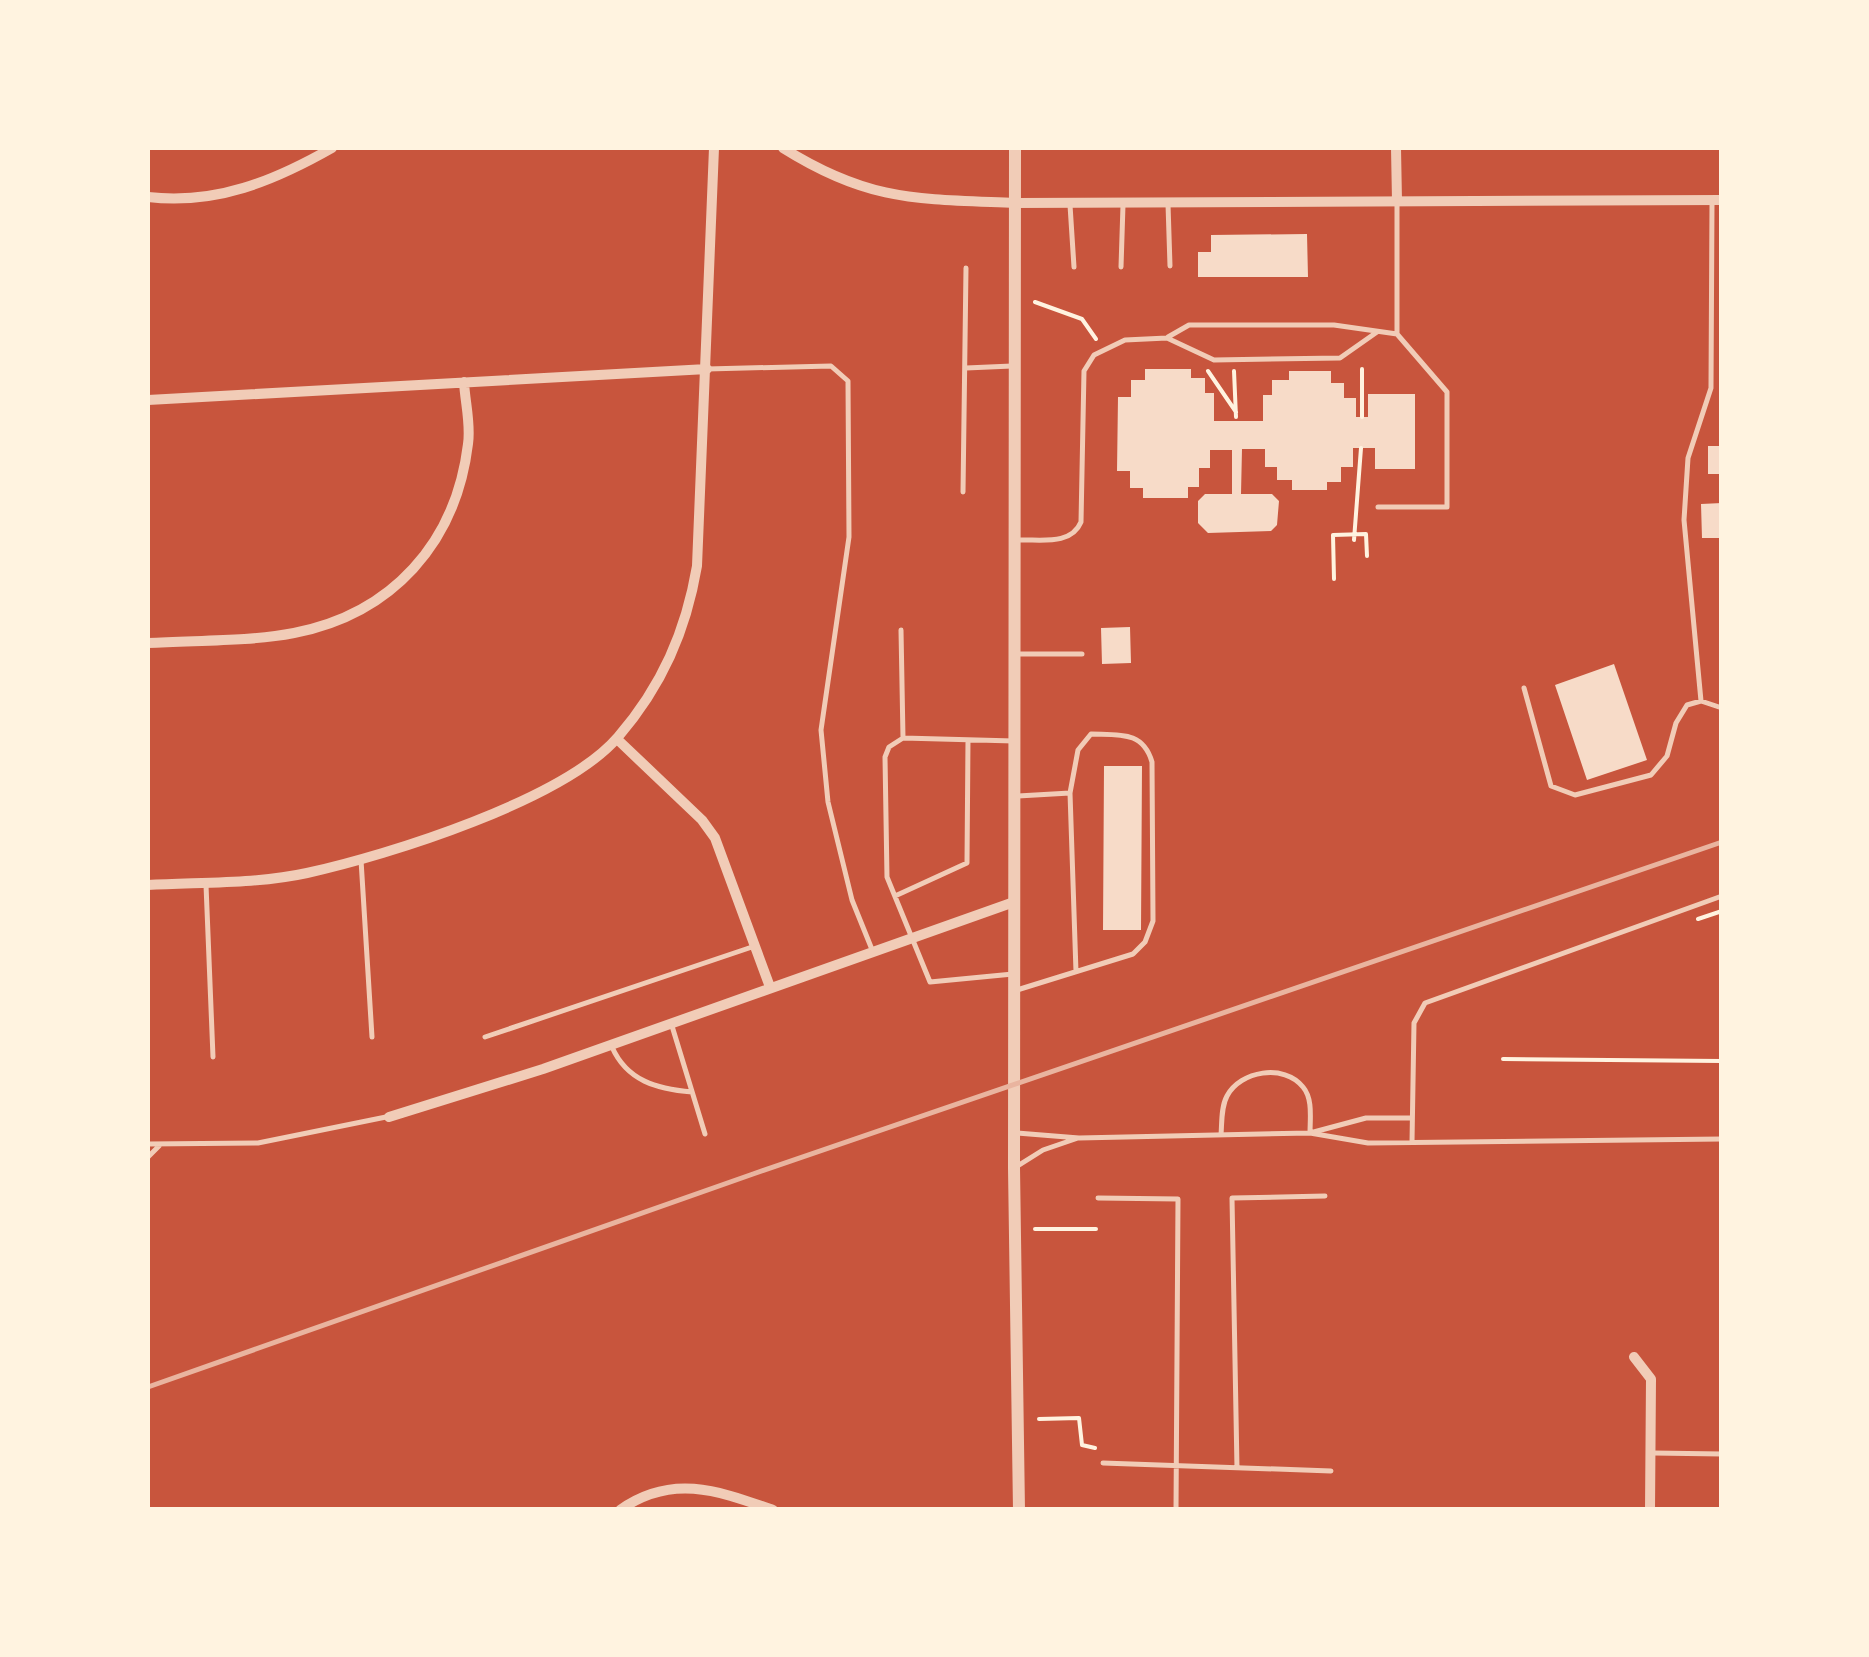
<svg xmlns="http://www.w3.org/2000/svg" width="1869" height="1657" font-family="'Noto Serif',serif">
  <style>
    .building { fill: #f7dbc8 }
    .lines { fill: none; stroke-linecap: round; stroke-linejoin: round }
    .path { stroke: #fff3e0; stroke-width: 4 }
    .service { stroke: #f1ccb7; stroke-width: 5 }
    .minor { stroke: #f1ccb7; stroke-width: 10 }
    .tertiary { stroke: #f1ccb7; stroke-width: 12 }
    .rail { stroke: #e9b49f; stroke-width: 5 }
  </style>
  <rect width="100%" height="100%" fill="#c8553d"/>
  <path class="building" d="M 1307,234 L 1308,277 L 1198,277 L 1198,252 L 1211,252 L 1211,235 Z
    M 1145,369 L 1191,369 L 1191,378 L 1205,378 L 1205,393 L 1214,393 L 1214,421 L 1263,421 L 1263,395 L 1272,395 L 1272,380 L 1289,380 L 1289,371 L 1331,371 L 1331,383 L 1344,383 L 1344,398 L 1356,398 L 1356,417 L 1368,417 L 1368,394 L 1415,394 L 1415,469 L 1375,469 L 1375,448 L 1353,448 L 1353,467 L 1341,467 L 1341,482 L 1327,482 L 1327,490 L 1292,490 L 1292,480 L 1277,480 L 1277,467 L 1265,467 L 1265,449 L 1242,449 L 1241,494 L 1272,494 L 1279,501 L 1277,525 L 1271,531 L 1208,533 L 1198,523 L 1198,501 L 1205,494 L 1232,494 L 1232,450 L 1210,450 L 1210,468 L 1199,468 L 1199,487 L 1188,487 L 1188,498 L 1143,498 L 1143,488 L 1130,488 L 1130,471 L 1117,471 L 1118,397 L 1131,397 L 1131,380 L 1145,380 Z
    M 1708,446 L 1722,446 L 1722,474 L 1708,474 Z
    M 1722,503 L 1722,538 L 1702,538 L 1701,504 Z
    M 1130,627 L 1131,663 L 1102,664 L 1101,628 Z
    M 1614,664 L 1647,760 L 1587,780 L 1555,685 Z
    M 1104,766 L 1142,766 L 1141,930 L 1103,930 Z"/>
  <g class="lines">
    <path class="path" d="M 1035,302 L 1082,319 L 1096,339
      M 1362,369 L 1362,417
      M 1208,371 L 1236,412
      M 1234,371 L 1236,417
      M 1354,540 L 1361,448
      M 1334,579 L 1333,535 L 1366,534 L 1367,556
      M 1698,919 L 1722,911
      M 1503,1059 L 1722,1061
      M 1035,1229 L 1096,1229
      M 1039,1419 L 1079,1418 L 1082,1445 L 1095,1448"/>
    <path class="service" d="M 1168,204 L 1170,266
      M 1070,205 L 1074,267
      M 1121,267 L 1123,205
      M 1168,337 L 1189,325 L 1334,325 L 1397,334
      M 966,368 L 1012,366
      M 707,369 L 831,366 L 848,381 L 849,537 L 821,730 L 828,802 L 852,900 L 873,952
      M 963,492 L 966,268
      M 1378,507 L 1447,507 L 1447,392 L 1397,334 L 1397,204
      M 1018,540 C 1040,539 1071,546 1081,522 L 1084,371 L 1094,355 L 1125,340 L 1167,338 L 1214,360 L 1340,358 L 1377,332
      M 901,630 L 903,738 L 889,747 L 885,757 L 887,877 L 930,982 L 1013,974
      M 1018,654 L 1082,654
      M 1524,688 L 1551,786 L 1575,795 L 1651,775 L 1667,756 L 1676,723 L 1687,705 L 1701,701 L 1722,708
      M 1701,701 L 1684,520 L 1688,458 L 1711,388 L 1712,203
      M 903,738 L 1014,741
      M 1070,793 L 1076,972
      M 361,860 L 372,1037
      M 206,885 L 213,1057
      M 895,896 L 967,863 L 968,740
      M 1017,990 L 1133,954 L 1145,942 L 1153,921 L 1152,762 C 1143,731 1120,735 1091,734 L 1078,750 L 1070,793 L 1018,796
      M 672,1026 L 705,1134
      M 485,1037 L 752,947
      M 612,1047 C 627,1081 657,1089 692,1092
      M 1412,1118 L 1366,1118 L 1310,1133 L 1368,1143 L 1722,1139
      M 1017,1133 L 1079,1138 L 1310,1133 C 1310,1118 1313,1099 1303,1087 C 1284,1063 1240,1071 1227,1096 C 1221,1107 1222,1122 1221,1135
      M 1412,1142 L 1414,1023 L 1425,1003 L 1722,896
      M 148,1144 L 258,1143 L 386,1117
      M 148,1157 L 159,1146
      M 1016,1167 L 1043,1150 L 1078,1138
      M 1098,1198 L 1178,1199 L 1176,1510
      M 1653,1453 L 1722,1454
      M 1103,1463 L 1331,1471
      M 1237,1468 L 1232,1198 L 1325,1196"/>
    <path class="minor" d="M 783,148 C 869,202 917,199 1015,203 L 1722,200
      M 1396,148 L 1397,201
      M 148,197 C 216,205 274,181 332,148
      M 148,400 L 707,369
      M 148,643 C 195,640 247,642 294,633 C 392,614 456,543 468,444 C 471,424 465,402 464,382
      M 617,739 L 702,820 L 715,838 L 770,987
      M 148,885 C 199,882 257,884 307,873 C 389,855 564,800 618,737 C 662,686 686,631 697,566 L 714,148
      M 389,1117 L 543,1069 L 1014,902
      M 1634,1357 L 1651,1379 L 1650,1510
      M 620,1510 C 672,1473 719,1491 773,1510"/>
    <path class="tertiary" d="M 1015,148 L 1014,1168 L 1019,1510"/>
    <path class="rail" d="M 148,1387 L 753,1174 L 1722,842"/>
  </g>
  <rect width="1869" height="1657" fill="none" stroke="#fff3e0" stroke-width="300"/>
</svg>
